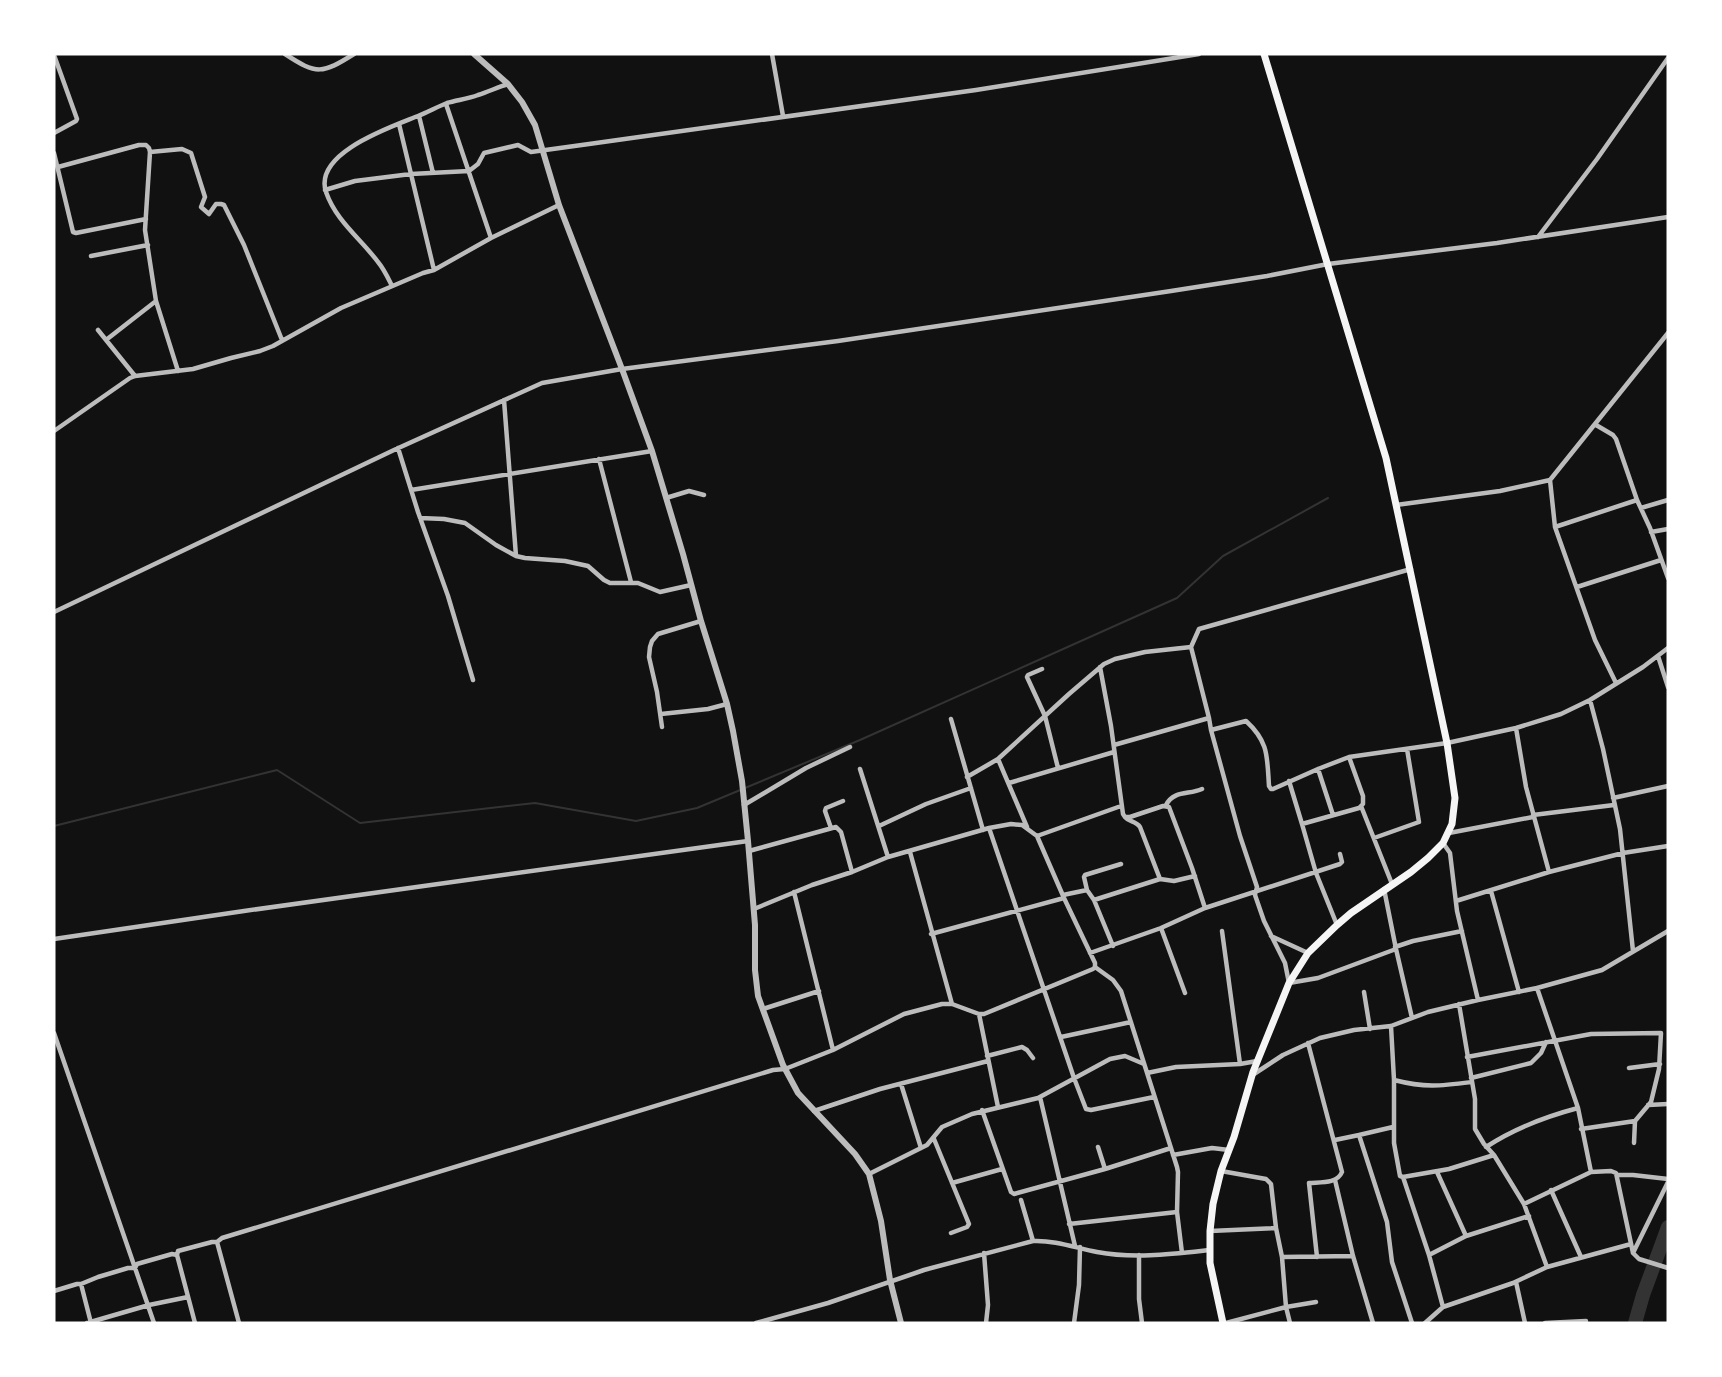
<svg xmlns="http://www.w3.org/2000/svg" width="1722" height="1377" font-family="Helvetica,sans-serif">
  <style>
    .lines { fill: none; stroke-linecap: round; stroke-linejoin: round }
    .stream { stroke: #333; stroke-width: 2 }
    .river { stroke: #333; stroke-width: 14 }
    .minor { stroke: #bcbcbc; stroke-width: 4.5 }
    .tertiary { stroke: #bcbcbc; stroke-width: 6 }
    .secondary { stroke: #f5f5f5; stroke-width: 7 }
  </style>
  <rect width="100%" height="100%" fill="#111"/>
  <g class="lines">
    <path class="stream" d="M 54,826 L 277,770 L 360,823 L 535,803 L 636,821 L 697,808 L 860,740 L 1177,598 L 1223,556 L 1328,498"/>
    <path class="river" d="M 1635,1323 L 1643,1295 L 1668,1227"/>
    <path class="minor" d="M 285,54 C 317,75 322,74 354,54
      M 772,54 L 783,116
      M 54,55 L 77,119 L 76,121 L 54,133
      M 446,104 L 491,238
      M 419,116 L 433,173
      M 399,124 L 434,270
      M 150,152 L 182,149 L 191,153 L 205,197 L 201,207 L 209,214 L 216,204 L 221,204 L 224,205 L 244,245 L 282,340
      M 54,153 L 73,232 L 76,233 L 146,219
      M 58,167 L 139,145 L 146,145 L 149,148 L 150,152 L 145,230 L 156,301 L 178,371
      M 325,190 L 355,181 L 411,174 L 469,171 L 478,164 L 484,153 L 518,145 L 531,152 L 589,144 L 976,90 L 1199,54
      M 1538,237 L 1597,159 L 1668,58
      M 91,256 L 148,245
      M 392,286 C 388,278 384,269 378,262 C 361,239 336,221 326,192 C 313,153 391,127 418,116 C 428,112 437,107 447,103 C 457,100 468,99 478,95 C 488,92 498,87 508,84
      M 98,330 L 135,376
      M 106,340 L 156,301
      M 504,400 L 516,556
      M 1596,425 L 1613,435 L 1616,439 L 1637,500 L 1650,528 L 1668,578
      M 54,431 L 130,378 L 135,376 L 193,369 L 231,358 L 260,351 L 273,346 L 341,308 L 423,273 L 434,270 L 491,238 L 559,205
      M 398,448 L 418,512 L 448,596 L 473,680
      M 599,459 L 631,582
      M 1550,480 L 1555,527 L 1595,640 L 1616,683
      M 411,490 L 652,451
      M 666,498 L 689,491 L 704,495
      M 1396,505 L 1500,491 L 1550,480 L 1668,333
      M 1641,508 L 1668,500
      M 420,518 L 444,519 L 465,523 L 496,545 L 516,556 L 525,558 L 565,561 L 588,566 L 604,580 L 610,583 L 638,583 L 660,592 L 691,585
      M 1555,527 L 1637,500
      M 1651,532 L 1668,529
      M 1577,587 L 1661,560
      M 54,612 L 394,450 L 542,383 L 622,369 L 838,341 L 1171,291 L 1267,276 L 1328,264 L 1497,243 L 1668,217
      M 1658,656 L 1668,687
      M 1100,667 L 1111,726 L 1123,814 L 1125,817 L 1130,817 L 1163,806 L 1169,807 L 1192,868 L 1205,908 L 1340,864 L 1342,862 L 1340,854
      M 1042,669 L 1028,675 L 1027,677 L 1045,716 L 1058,768
      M 1590,700 L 1603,749 L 1620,829 L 1633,951
      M 661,714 L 708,709 L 727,704
      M 951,719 L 983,830
      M 662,727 L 657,692 L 649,657 L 650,647 L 652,641 L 658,634 L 701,621
      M 1516,728 L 1526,787 L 1549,872
      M 1211,730 L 1246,721 C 1269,742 1267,757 1269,786 L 1271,789 L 1273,789 L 1318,769 L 1349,757 L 1447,743 L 1516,728 L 1561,714 L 1590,700 L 1643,667 L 1668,648
      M 1114,745 L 1209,718
      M 998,759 L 1027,827
      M 860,769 L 888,857
      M 1318,769 L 1333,815
      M 967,777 L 998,759 L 1069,694 L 1104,664 L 1115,659 L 1145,652 L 1191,647
      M 1289,781 L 1302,824
      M 1009,783 L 1114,752
      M 1613,798 L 1668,786
      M 744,805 L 806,768 L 850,747
      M 1166,805 C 1174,790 1189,795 1202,789
      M 1361,806 L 1392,884
      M 1533,815 L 1614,805
      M 1125,817 C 1129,822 1136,821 1140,827 L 1160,879
      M 879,826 L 926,804 L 971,788
      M 831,828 L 825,811 L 826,808 L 843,801
      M 989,828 L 1074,1078 L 1086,1109 L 1091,1110 L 1154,1097
      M 1449,833 L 1533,817
      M 1037,836 L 1121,806
      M 1374,838 L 1419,822 L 1407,749
      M 1443,843 L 1450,853 L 1457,911 L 1478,1000
      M 749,851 L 836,827 L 841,832 L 852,872
      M 910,852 L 952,1004
      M 1384,889 L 1396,949 L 1412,1018
      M 1087,890 L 1084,877 L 1085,875 L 1121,864
      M 1491,891 L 1519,992
      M 794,892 L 833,1050
      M 1063,895 L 1087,890 L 1094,900 L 1160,879 L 1174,881 L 1195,876
      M 1094,900 L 1113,946
      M 1456,901 L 1549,872 L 1623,853 L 1668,846
      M 1337,925 L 1316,873 L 1302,824 L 1359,808 L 1363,804 L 1363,796 L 1349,757
      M 1161,928 L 1185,993
      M 1222,931 L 1240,1064
      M 931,934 L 1064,898
      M 1271,936 L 1308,953
      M 54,939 L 244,911 L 748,841
      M 1395,947 L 1413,941 L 1462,931
      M 1396,949 L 1318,978 L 1289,983 L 1285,963 L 1264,921 L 1255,895 L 1257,887 L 1240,836 L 1211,730 L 1209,718 L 1191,647 L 1199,629 L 1411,569
      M 1090,953 L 1161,928 L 1205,908
      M 1537,988 L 1578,1108 L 1591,1172 L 1611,1171 L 1616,1173 L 1633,1253 L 1639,1259 L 1668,1268
      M 1364,992 L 1370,1029
      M 1459,1004 L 1475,1099 L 1475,1129 L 1484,1144 L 1494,1155 L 1524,1204 L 1547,1267
      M 763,1009 L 819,991
      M 979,1014 L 998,1107
      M 1391,1026 L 1394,1080 L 1394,1143 L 1400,1176 L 1403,1177 L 1449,1169 L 1494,1155
      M 54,1033 L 154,1323
      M 1061,1037 L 1131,1022
      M 1308,1043 L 1342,1172 C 1337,1184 1321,1182 1309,1183 L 1317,1257
      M 987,1056 L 1022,1047 L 1027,1050 L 1033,1058
      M 1467,1057 L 1591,1034 L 1661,1033 L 1659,1069 L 1651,1102 L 1635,1121 L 1634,1143
      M 1629,1068 L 1660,1064
      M 1147,1073 L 1176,1067 L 1240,1064 L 1257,1061
      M 1254,1074 L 1283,1055 L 1320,1038 L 1354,1030 L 1391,1026 L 1428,1012 L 1478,1000 L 1537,988 L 1602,970 L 1668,931
      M 1471,1078 L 1531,1063 L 1541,1053 L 1546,1042
      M 1394,1080 C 1425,1088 1440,1086 1472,1082
      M 901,1084 L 921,1148
      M 1040,1097 L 1075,1246
      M 1648,1105 L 1668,1104
      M 982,1110 L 1011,1192 L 1014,1194 L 1105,1169 L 1171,1148
      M 814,1111 L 880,1089 L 988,1061
      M 1393,1127 L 1359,1135 L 1387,1222 L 1392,1262 L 1412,1323
      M 1581,1129 L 1635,1121
      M 934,1139 L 969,1224 L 967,1227 L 951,1233
      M 1335,1140 L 1359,1135
      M 1098,1147 L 1105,1169
      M 1486,1147 C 1515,1128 1544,1117 1578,1108
      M 1173,1155 L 1212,1148 L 1229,1150
      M 1221,1171 L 1266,1179 L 1271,1184 L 1276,1228 L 1282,1257 L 1286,1307 L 1290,1323
      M 1437,1172 L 1466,1236 L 1429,1255 L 1443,1307
      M 869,1174 L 927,1145 L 942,1127 L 972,1114 L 1038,1098 L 1110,1059 L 1125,1056 L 1144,1064
      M 1617,1175 L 1633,1175 L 1668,1179
      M 1403,1177 L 1429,1255
      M 1335,1180 L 1353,1256 L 1373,1323
      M 952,1183 L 1002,1169
      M 1551,1190 L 1581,1257
      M 1021,1200 L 1033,1241
      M 1524,1204 L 1591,1172
      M 1177,1212 L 1182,1253
      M 1069,1224 L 1177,1212 L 1178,1172 L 1177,1167 L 1121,991 L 1113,980 L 1095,967
      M 1210,1231 L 1276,1228
      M 1466,1236 L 1529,1216
      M 217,1242 L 239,1323
      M 984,1253 L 988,1305 L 986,1323
      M 1633,1253 L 1668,1182
      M 177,1255 L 195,1323
      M 1139,1255 L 1139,1299 L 1142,1323
      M 1282,1257 L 1353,1256
      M 1516,1282 L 1525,1323
      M 81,1284 L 91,1323
      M 54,1291 L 77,1284 L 81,1284 L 98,1277 L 128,1268 L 135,1268 L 137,1264 L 172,1254 L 177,1255 L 178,1251 L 212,1242 L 217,1242 L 222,1238 L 773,1070 L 785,1069 L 833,1050 L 904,1014 L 942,1004 L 952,1004 L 979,1014 L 984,1014 L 1093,969 L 1095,967 L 1095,963 L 1064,898 L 1037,836 L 1022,825 L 1011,824 L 989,828 L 888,857 L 852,872 L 812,885 L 754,909
      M 87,1323 L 149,1305 L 188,1297
      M 756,1323 L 828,1303 L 924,1270 L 1033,1241 C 1055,1240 1076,1248 1097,1252 C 1134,1259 1173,1254 1210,1250
      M 1074,1323 L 1079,1285 L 1080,1247
      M 1226,1323 L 1286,1307 L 1316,1302
      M 1425,1323 L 1443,1307 L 1513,1283 L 1547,1267 L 1631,1244
      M 1545,1323 L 1586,1321"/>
    <path class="tertiary" d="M 474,54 L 508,84 L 522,102 L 535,125 L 559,205 L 622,369 L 652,451 L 683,554 L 701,621 L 727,704 L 733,731 L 742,781 L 748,841 L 755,925 L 755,970 L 758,996 L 783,1065 L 798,1093 L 855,1154 L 869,1174 L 881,1221 L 890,1280 L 901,1323"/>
    <path class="secondary" d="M 1223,1323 L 1210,1263 L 1210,1231 L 1213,1204 L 1221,1171 L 1234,1137 L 1253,1072 L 1289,983 L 1308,953 L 1337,925 L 1351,913 L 1411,872 L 1428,858 L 1443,843 L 1452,824 L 1455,798 L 1447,743 L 1386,458 L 1264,54"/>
  </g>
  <rect width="1722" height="1377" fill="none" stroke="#ffffff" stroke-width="111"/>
</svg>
